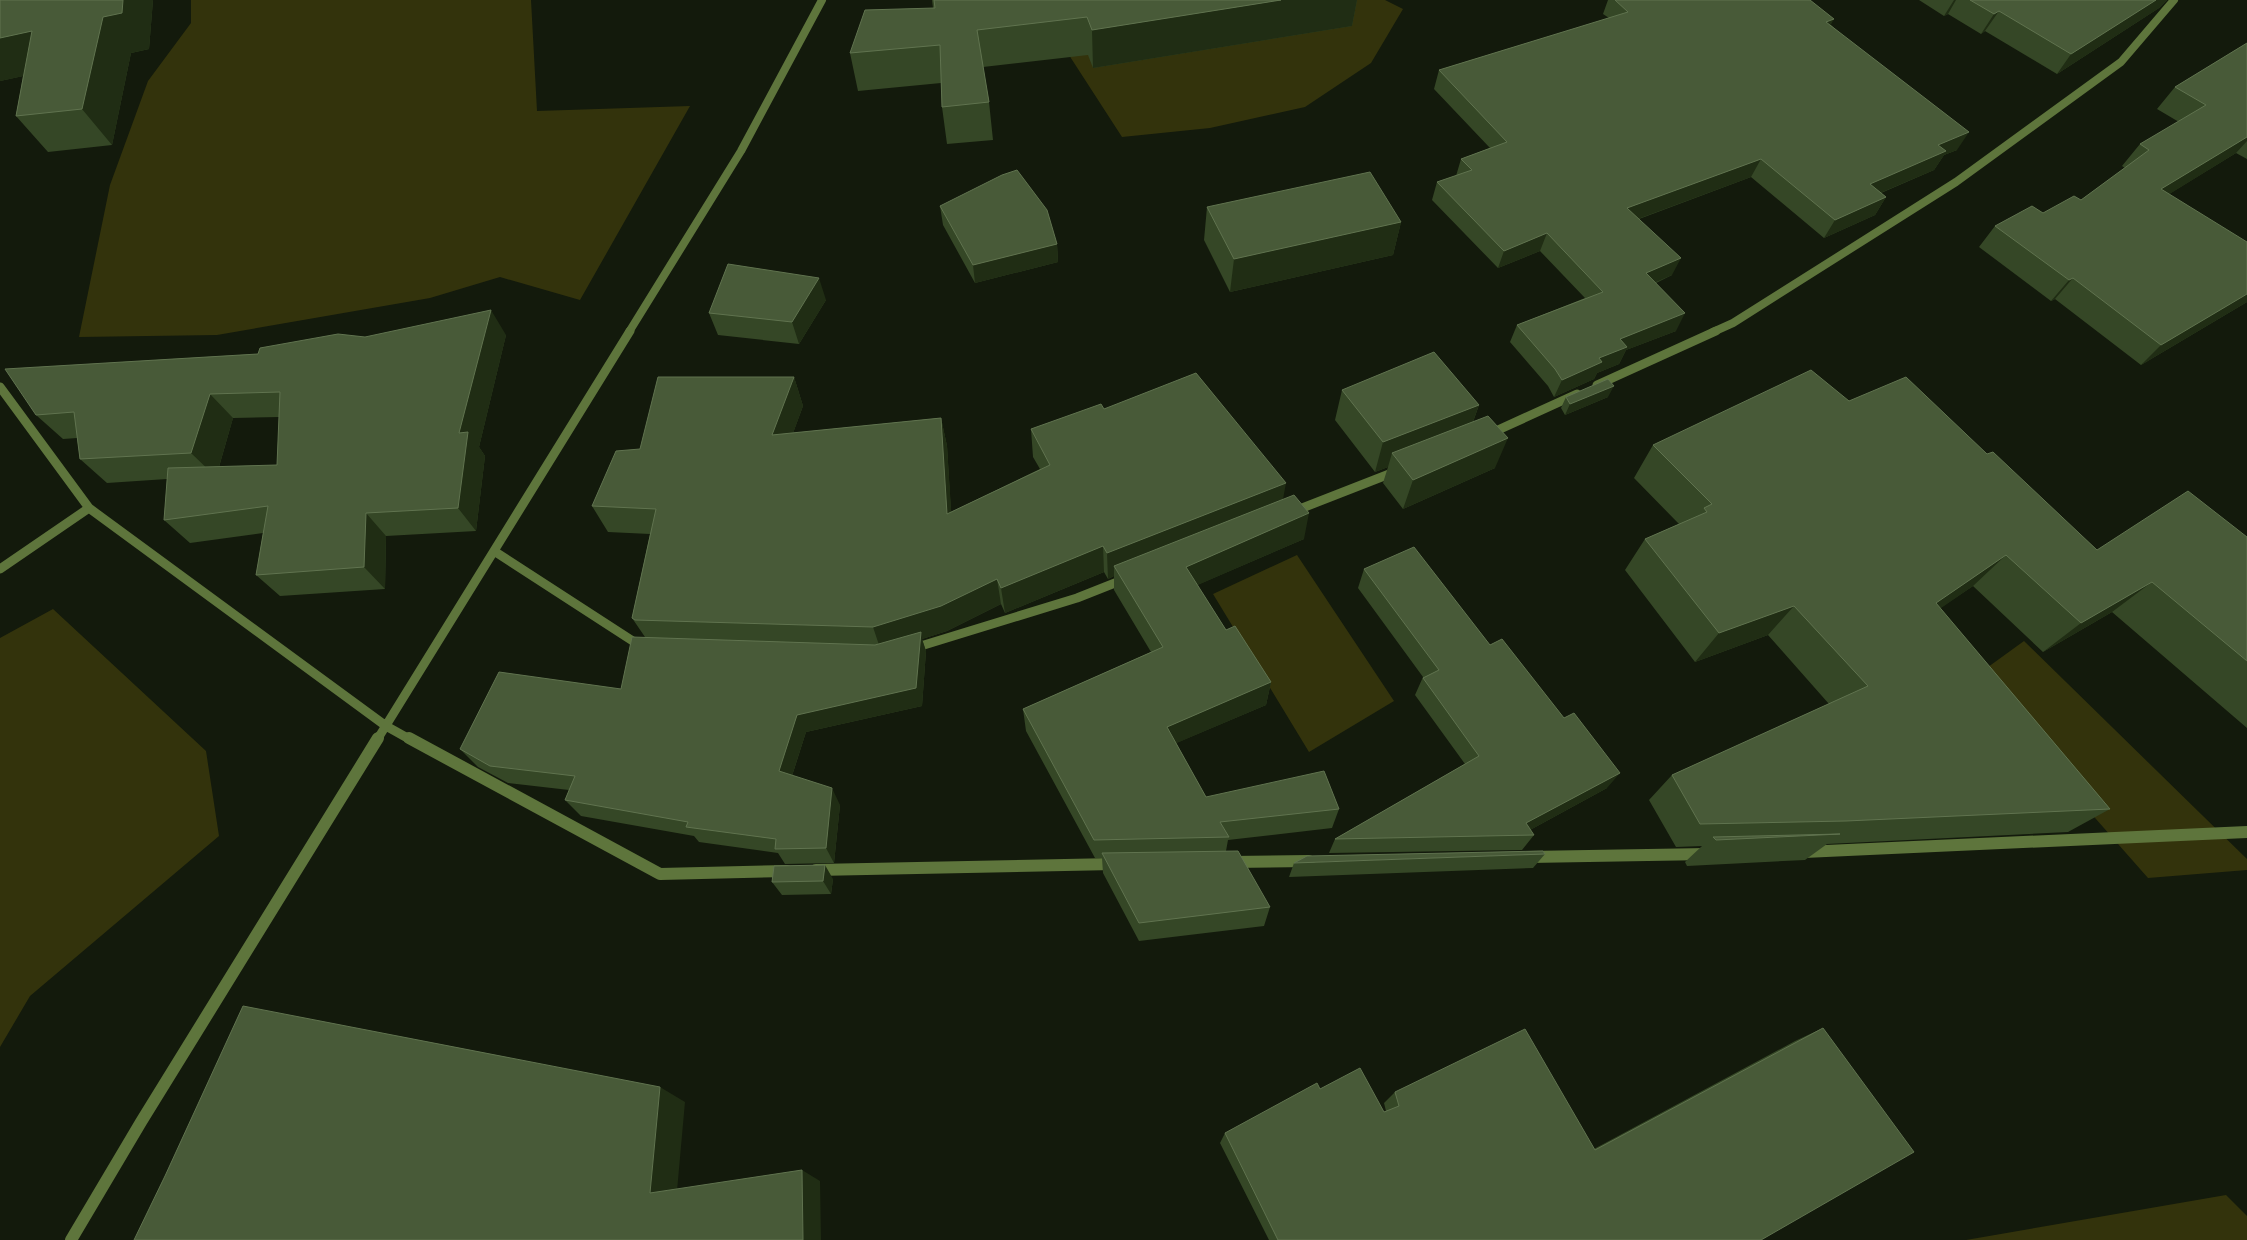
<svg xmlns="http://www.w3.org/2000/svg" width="2247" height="1240" font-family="Poppins,sans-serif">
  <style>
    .water { fill: #33330c }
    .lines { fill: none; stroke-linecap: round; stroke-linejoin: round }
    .street-far2 { stroke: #5e753c; stroke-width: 8 }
    .street-far1 { stroke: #5e753c; stroke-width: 9 }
    .street { stroke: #5e753c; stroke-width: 12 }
    .wall { fill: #354726; fill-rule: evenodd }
    .shaded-wall { fill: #202d14 }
    .building { fill: #485a38; stroke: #60734f }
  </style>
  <rect width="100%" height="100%" fill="#131a0c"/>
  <path class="water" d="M 191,0 L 531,0 L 537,111 L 690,106 L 580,300 L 500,277 L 430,298 L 217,335 L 79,337 L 110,185 L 148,81 L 191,23 Z
    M 1324,0 L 1385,0 L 1403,9 L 1371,63 L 1305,107 L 1210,128 L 1122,137 L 1067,52 Z
    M 1297,555 L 1394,701 L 1309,752 L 1213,594 Z
    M 53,609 L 206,751 L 219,836 L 30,996 L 0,1047 L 0,638 Z
    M 2024,641 L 2247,859 L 2247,870 L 2148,878 L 2051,768 L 1977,675 Z
    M 2226,1195 L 2247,1216 L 2247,1240 L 1966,1240 Z"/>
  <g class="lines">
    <path class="street-far2" d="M 629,332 L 741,151 L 822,0
      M 1713,332 L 1733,323 L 1956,182 L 2121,62 L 2174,0"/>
    <path class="street-far1" d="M 1597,385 L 1716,331
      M 0,387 L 89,508 L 386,726 L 411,740
      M 1487,435 L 1577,394
      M 1292,512 L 1397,471
      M 494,551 L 642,647
      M 0,569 L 89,508
      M 911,649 L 1077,598 L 1125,579
      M 377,740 L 630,331"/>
    <path class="street" d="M 409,738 L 660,874 L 787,871
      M 1804,852 L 2247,832
      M 1529,857 L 1707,854
      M 1231,862 L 1309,861
      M 816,870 L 1114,864
      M 71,1240 L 141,1122 L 378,738"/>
  </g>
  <path class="wall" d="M 0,0 L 153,0 L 149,49 L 131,53 L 112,145 L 48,152 L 16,116 L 23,76 L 0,81 Z
    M 932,0 L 1357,0 L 1352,26 L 1093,68 L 1088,55 L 983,67 L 989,102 L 993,140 L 947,144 L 942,107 L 941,83 L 858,91 L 850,53 L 933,8 Z
    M 1608,0 L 1810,0 L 1831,25 L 1957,150 L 1944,155 L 1934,170 L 1881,193 L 1886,197 L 1875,215 L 1824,238 L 1751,177 L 1639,219 L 1672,275 L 1656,283 L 1676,331 L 1626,350 L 1619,364 L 1597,373 L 1594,379 L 1554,397 L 1548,386 L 1510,342 L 1517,325 L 1585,298 L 1540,251 L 1498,268 L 1432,200 L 1437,182 L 1456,176 L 1461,159 L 1490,148 L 1434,89 L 1439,70 L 1609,18 L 1603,14 Z
    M 1919,0 L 2167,0 L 2159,8 L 2057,74 L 1985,31 L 1981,34 L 1948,14 L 1944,16 Z
    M 2247,43 L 2247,159 L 2236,153 L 2169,194 L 2247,302 L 2141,365 L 2055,299 L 2051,301 L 1979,247 L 1995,226 L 2043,213 L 2081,200 L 2125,168 L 2122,166 L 2140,144 L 2179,122 L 2157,109 L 2175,87 Z
    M 940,206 L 1057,244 L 1058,262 L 975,283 L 943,225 Z
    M 1207,207 L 1401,222 L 1393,255 L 1230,292 L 1204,240 Z
    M 826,300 L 799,344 L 718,335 L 709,313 Z
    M 506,335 L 479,447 L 485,456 L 476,531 L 386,536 L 385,589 L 280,596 L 256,575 L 263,533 L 190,543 L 164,520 L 167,479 L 107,483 L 80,459 L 77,438 L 63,439 L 36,415 L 258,354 L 365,337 ZM 279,417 L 277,465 L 219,467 L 233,418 Z
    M 794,377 L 803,406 L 793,433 L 941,418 L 947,446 L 951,512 L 1040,469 L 1033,457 L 1031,429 L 1104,409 L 1283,499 L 1304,539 L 1197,585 L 1226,630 L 1271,682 L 1266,705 L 1176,743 L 1206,797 L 1339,809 L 1332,828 L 1228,840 L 1226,851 L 1270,907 L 1264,926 L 1139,941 L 1103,873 L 1102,858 L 1095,858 L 1026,731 L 1023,709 L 1151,652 L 1114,590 L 1114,576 L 1108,579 L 1104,572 L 1005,613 L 1001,604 L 947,631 L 922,639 L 926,651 L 922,706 L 806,732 L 792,776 L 840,805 L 834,863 L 785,864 L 778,853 L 699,842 L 694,836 L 581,816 L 565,800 L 569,790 L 508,783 L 478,767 L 460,749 L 621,689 L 645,637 L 632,618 L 650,534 L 608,532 L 592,506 L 640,449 Z
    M 1342,390 L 1479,405 L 1473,422 L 1495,468 L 1403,509 L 1383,483 L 1388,467 L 1375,472 L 1335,420 Z
    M 1566,397 L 1608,397 L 1565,415 L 1561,408 Z
    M 1849,401 L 1987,454 L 2097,550 L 2247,537 L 2247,728 L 2112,612 L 2043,652 L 1973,586 L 1940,608 L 2110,809 L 2068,832 L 1827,844 L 1805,860 L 1687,866 L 1685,862 L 1702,846 L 1676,847 L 1649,800 L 1672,775 L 1829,704 L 1768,635 L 1695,662 L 1625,570 L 1645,539 L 1679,524 L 1634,478 L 1653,445 Z
    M 1364,569 L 1490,645 L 1607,788 L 1530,830 L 1534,835 L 1522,850 L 1329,853 L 1335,839 L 1465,764 L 1415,695 L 1423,677 L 1358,588 Z
    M 1545,854 L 1533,868 L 1289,877 L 1294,863 Z
    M 833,879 L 831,894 L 782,895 L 772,882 Z
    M 1823,1028 L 1761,1240 L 1269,1240 L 1220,1143 L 1225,1133 L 1320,1089 L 1384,1112 L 1386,1111 L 1384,1103 L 1395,1092 L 1594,1149 L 1795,1041 Z"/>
  <path class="shaded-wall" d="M 123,0 L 153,0 L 149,49 L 131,53 L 112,145 L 82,109 L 103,17 Z
    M 1281,0 L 1357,0 L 1352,26 L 1093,68 L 1092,30 Z
    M 1954,0 L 1956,0 L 1948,14 L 1944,16 Z
    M 2156,0 L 2167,0 L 2159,8 L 2057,74 L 2071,54 Z
    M 1999,11 L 1985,31 L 1981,34 L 1994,14 Z
    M 1834,19 L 1824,37 L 1826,22 Z
    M 32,31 L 62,68 L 0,81 L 0,38 Z
    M 1969,132 L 1957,150 L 1944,155 L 1934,170 L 1859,202 L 1870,184 L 1938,145 Z
    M 2247,137 L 2247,141 L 2236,153 L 2142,211 L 2161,189 Z
    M 1761,159 L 1751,177 L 1619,226 L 1627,208 Z
    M 1886,197 L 1875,215 L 1824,238 L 1835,220 Z
    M 1401,222 L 1393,255 L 1230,292 L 1234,259 Z
    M 1547,233 L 1540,251 L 1498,268 L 1504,251 Z
    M 1057,244 L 1058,262 L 975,283 L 973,265 Z
    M 1681,258 L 1672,275 L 1638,290 L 1646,273 Z
    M 819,278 L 826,300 L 799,344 L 792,322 Z
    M 2073,278 L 2055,299 L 2051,301 L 2069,280 Z
    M 2247,294 L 2247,302 L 2141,365 L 2161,345 Z
    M 491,310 L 506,335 L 479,447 L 485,456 L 476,531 L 458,508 L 459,433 Z
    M 1685,313 L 1676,331 L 1626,350 L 1619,364 L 1597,373 L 1594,379 L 1554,397 L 1562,380 L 1599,358 L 1620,339 Z
    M 794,377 L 803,406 L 782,463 L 772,435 Z
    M 1614,386 L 1608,397 L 1565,415 L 1570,404 Z
    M 210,394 L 233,418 L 216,477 L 191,453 Z
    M 1479,405 L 1468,435 L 1392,453 L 1388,467 L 1375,472 L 1383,442 Z
    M 941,418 L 947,446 L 953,540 L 947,514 Z
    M 1508,438 L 1495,468 L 1403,509 L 1413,480 Z
    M 1286,483 L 1281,510 L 1114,566 L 1114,576 L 1108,579 L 1107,553 Z
    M 366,513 L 386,536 L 385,589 L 364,567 Z
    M 1309,513 L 1304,539 L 1184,591 L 1186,567 Z
    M 1103,546 L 1104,572 L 1005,613 L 1001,588 Z
    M 2006,555 L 1973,586 L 1905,633 L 1936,603 Z
    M 997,579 L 1001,604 L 947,631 L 922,639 L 926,651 L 922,706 L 806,732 L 788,788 L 779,771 L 797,715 L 881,651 L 873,627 Z
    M 2152,582 L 2112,612 L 2043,652 L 2081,623 Z
    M 1794,606 L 1768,635 L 1695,662 L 1719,633 Z
    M 1271,682 L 1266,705 L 1165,748 L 1167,727 Z
    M 1620,773 L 1607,788 L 1519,836 L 1526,823 Z
    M 832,788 L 840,805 L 834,863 L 826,848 Z
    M 825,865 L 833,879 L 831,894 L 823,881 Z
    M 660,1087 L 685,1102 L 676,1202 L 650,1193 Z
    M 802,1170 L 820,1181 L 821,1240 L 803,1240 Z"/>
  <path class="building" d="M 0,0 L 123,0 L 122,13 L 103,17 L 82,109 L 16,116 L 32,31 L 0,38 Z
    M 934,0 L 1281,0 L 1092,30 L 1087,17 L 977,30 L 989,102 L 942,107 L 940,45 L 850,53 L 865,10 L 935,8 Z
    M 1615,0 L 1810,0 L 1834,19 L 1826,22 L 1969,132 L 1938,145 L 1946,151 L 1870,184 L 1886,197 L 1835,220 L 1761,159 L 1627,208 L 1681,258 L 1646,273 L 1685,313 L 1620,339 L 1627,347 L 1599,358 L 1602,362 L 1562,380 L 1555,369 L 1517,325 L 1603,292 L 1547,233 L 1504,251 L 1437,182 L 1472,170 L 1461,159 L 1507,142 L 1439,70 L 1628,12 Z
    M 1970,0 L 2156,0 L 2071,54 L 1999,11 L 1994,14 Z
    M 2247,43 L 2247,137 L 2161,189 L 2247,242 L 2247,294 L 2161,345 L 2073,278 L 2069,280 L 1995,226 L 2032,206 L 2043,213 L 2074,196 L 2081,200 L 2149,150 L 2140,144 L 2206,105 L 2175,87 Z
    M 1017,170 L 1047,210 L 1057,244 L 973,265 L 940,206 L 1002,175 Z
    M 1370,172 L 1401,222 L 1234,259 L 1207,207 Z
    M 728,264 L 819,278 L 792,322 L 709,313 Z
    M 491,310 L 459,433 L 468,432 L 458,508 L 366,513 L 364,567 L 256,575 L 268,506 L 164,520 L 168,468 L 277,465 L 280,392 L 210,394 L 191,453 L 80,459 L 74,412 L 36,415 L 5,369 L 258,354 L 260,348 L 338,334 L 365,337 Z
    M 1434,352 L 1479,405 L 1383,442 L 1342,390 Z
    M 1811,370 L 1849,401 L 1906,377 L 1987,454 L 1993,452 L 2097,550 L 2188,491 L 2247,537 L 2247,661 L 2152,582 L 2081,623 L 2006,555 L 1936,603 L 2110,809 L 1846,821 L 1700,824 L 1672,775 L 1868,686 L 1794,606 L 1719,633 L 1645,539 L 1707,512 L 1704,508 L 1712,504 L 1653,445 Z
    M 1196,373 L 1286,483 L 1107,553 L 1103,546 L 1001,588 L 997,579 L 941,606 L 873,627 L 635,620 L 632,618 L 656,509 L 592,506 L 616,451 L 640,449 L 658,377 L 794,377 L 772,435 L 941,418 L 947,514 L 1050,465 L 1031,429 L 1101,404 L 1104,409 Z
    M 1608,379 L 1614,386 L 1570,404 L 1566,397 Z
    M 1488,416 L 1508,438 L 1413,480 L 1392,453 Z
    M 1294,495 L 1309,513 L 1186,567 L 1226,630 L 1235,626 L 1271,682 L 1167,727 L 1206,797 L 1324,771 L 1339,809 L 1220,822 L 1229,837 L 1094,840 L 1023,709 L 1163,647 L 1114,566 Z
    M 1414,547 L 1490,645 L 1502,639 L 1564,718 L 1574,713 L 1620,773 L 1526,823 L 1534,835 L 1335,839 L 1479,756 L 1423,678 L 1439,670 L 1364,569 Z
    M 921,632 L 916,688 L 797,715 L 779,771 L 832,788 L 826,848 L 775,849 L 776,839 L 686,827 L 688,822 L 565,800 L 575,776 L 490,766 L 460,749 L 499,672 L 621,689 L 632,637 L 875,645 Z
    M 1840,834 L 1716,840 L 1713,837 Z
    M 1238,851 L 1270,907 L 1139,923 L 1102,853 Z
    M 1543,851 L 1545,854 L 1294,863 L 1307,856 Z
    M 825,865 L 823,881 L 772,882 L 774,866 Z
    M 243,1006 L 660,1087 L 650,1193 L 802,1170 L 803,1240 L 134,1240 L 165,1176 Z
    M 1823,1028 L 1914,1152 L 1761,1240 L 1278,1240 L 1225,1133 L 1317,1083 L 1320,1089 L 1360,1068 L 1384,1112 L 1399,1106 L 1395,1092 L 1525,1029 L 1595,1150 Z"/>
</svg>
